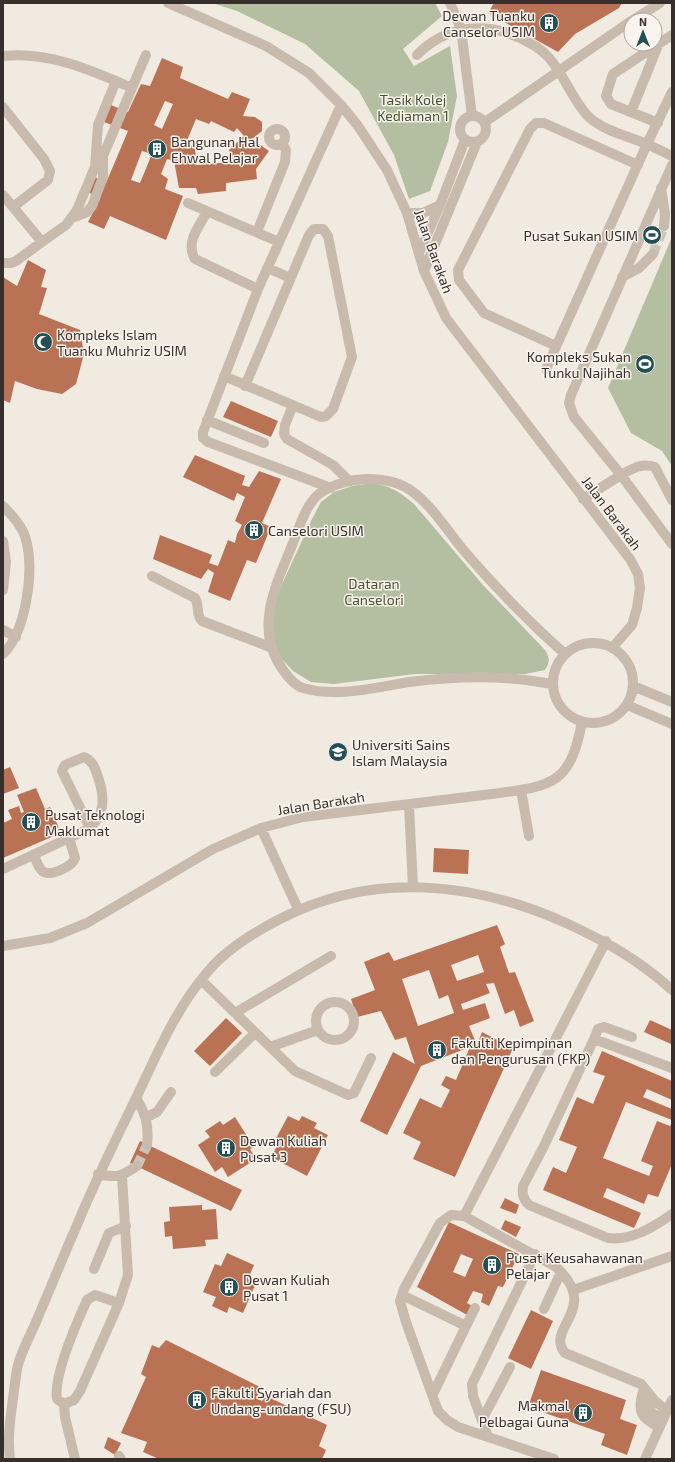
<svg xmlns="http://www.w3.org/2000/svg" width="675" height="1462" font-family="'Exo 2',sans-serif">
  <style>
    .green { fill: #b4bfa1 }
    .building { fill: #ba7255; fill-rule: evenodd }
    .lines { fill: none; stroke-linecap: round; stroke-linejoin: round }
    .minor-tunnel { stroke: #ccc5bc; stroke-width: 10; stroke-dasharray: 10 5; stroke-linecap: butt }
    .minor { stroke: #c8bbad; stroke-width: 10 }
    .labels { text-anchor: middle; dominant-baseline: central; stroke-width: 3; stroke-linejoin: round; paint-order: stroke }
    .poi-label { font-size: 14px; fill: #372f2b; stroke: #f9f4ed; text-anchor: start }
    .park-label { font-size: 14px; fill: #455331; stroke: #f9f4ed }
    .street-label { font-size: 14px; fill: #372f2b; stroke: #f9f4ed }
  </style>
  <rect width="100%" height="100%" fill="#f1eae0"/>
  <path class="green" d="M 212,3 L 435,3 L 442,16 L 403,49 L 414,66 L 450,46 L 457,96 L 448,142 L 430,191 L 409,199 L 394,155 L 359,91 L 305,44 L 237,11 Z
    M 672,237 L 672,466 L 662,451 L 631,433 L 608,388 Z
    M 371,483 C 389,485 400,492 414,504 L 483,585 L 545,650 C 550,658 550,662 545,670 L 525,674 L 415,674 L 334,684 L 311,682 L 293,671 L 282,659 L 273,644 L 271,622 L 277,595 L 311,521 L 321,502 L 334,492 L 352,486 Z"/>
  <path class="building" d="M 494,3 L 622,3 L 619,8 L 575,34 L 558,52 L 488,13 Z
    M 162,58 L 183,67 L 180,78 L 228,99 L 232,92 L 250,99 L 243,116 L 255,117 L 262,122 L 262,131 L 252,139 L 269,151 L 256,169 L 257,179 L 226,183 L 226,191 L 198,194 L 196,188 L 179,188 L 174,161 L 167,159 L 161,174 L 168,179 L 165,189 L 183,196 L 166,240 L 110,216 L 104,229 L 88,222 L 100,199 L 88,192 L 95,177 L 106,183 L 128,131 L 104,122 L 111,105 L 128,112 L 141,84 L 150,86 ZM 165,101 L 173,104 L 162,129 L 154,125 ZM 196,119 L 209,124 L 211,121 L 234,132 L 237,128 L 244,136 L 229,150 L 231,162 L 196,165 L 195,147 L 186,143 ZM 142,151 L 152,154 L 140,183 L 131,180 Z
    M 28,260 L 46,270 L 41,287 L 47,288 L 39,314 L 80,330 L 84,354 L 76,384 L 62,394 L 37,389 L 15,381 L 10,403 L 3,400 L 3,277 L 17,286 Z
    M 231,401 L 278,421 L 271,437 L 223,417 Z
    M 195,455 L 245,476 L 242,485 L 249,487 L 259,471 L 281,479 L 262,523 L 271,527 L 256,563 L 247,560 L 230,601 L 208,592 L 214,573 L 208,569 L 201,579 L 153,559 L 160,535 L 212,555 L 209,563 L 218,566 L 228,540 L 235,543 L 237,534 L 242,525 L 235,521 L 245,497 L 237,493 L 234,501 L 183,477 Z
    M 10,767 L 19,788 L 3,794 L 3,770 Z
    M 36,788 L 45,809 L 50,807 L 61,833 L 3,858 L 3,823 L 12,819 L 8,810 L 19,806 L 21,813 L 24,812 L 17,795 Z
    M 434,848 L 469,850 L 468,874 L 433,872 Z
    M 497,925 L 505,944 L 500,947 L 509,973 L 515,972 L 534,1021 L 520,1027 L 514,1010 L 505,1014 L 494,983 L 486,984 L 490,993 L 461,1004 L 463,1010 L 485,1003 L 490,1018 L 469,1026 L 477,1045 L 482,1032 L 513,1048 L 455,1177 L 413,1159 L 421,1142 L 403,1133 L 420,1098 L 441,1108 L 450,1090 L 441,1085 L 446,1076 L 456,1080 L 470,1047 L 421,1066 L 387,1135 L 360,1121 L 393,1052 L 415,1064 L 406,1037 L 395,1040 L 381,1011 L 357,1017 L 351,999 L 375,990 L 364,962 L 389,952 L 394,961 ZM 478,955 L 484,972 L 457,981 L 451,965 ZM 429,970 L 439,999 L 448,995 L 454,1013 L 418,1026 L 402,979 Z
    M 226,1018 L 242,1033 L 210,1066 L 194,1051 Z
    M 650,1020 L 672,1030 L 671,1044 L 644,1032 Z
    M 602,1051 L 672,1081 L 672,1100 L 647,1089 L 643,1097 L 672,1109 L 672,1120 L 626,1102 L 603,1158 L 649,1176 L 653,1166 L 641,1161 L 657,1121 L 670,1126 L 672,1123 L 672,1164 L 658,1197 L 648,1194 L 644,1204 L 607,1188 L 603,1197 L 641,1213 L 634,1228 L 543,1190 L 553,1167 L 566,1173 L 577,1147 L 559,1140 L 577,1097 L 593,1104 L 605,1076 L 593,1072 Z
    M 288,1116 L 299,1121 L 302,1116 L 317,1123 L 314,1128 L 328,1135 L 307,1176 L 271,1157 L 277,1146 L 273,1144 Z
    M 235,1117 L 254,1147 L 250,1149 L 256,1159 L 228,1177 L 222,1167 L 215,1172 L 198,1145 L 210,1137 L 205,1131 L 220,1121 L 223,1125 Z
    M 140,1141 L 242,1190 L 231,1211 L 130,1163 Z
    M 505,1198 L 519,1205 L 516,1214 L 500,1208 Z
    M 202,1205 L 202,1210 L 216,1209 L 218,1239 L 205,1240 L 206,1246 L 173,1249 L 172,1236 L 165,1237 L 164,1222 L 170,1221 L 169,1207 Z
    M 505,1220 L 521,1227 L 516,1237 L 501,1229 Z
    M 449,1222 L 519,1254 L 503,1287 L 498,1286 L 489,1306 L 481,1302 L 483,1294 L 473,1291 L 467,1303 L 474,1307 L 469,1316 L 417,1287 ZM 461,1254 L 473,1259 L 465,1277 L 453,1272 Z
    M 227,1253 L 254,1265 L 248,1279 L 256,1283 L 243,1313 L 229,1307 L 227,1313 L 212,1306 L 216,1297 L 203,1292 L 215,1264 L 221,1266 Z
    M 531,1310 L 553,1321 L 531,1369 L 508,1358 Z
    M 166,1340 L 262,1388 L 256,1398 L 262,1401 L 266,1396 L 327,1425 L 319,1446 L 326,1450 L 322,1459 L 159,1459 L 143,1452 L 147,1442 L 121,1433 L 146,1377 L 141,1374 L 152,1345 L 159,1348 Z
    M 541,1370 L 626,1400 L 620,1419 L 637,1425 L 627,1455 L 601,1445 L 605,1434 L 528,1407 Z
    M 108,1437 L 121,1443 L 115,1455 L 104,1448 Z"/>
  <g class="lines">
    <path class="minor-tunnel" d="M 653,254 L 664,226
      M 137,1166 L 147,1145"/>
    <path class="minor" d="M 168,3 L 266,46 L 309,73 L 341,105 L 358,126 L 387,170 L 407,213 L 424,271 L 446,318 L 630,559 L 638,574 L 640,588 L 637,608 L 632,625 L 612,648
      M 450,3 L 461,29 L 472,116
      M 633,20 L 660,3
      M 417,55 C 445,26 484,21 520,38 C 532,44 542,49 550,59 C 564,75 575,104 589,117 C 602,130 630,137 647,144 L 546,369
      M 3,56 C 48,51 91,70 132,88
      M 672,92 L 647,144 L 672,156
      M 3,107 L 44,159 L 50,171 L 48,180 L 13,207
      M 631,112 L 659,43
      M460 129a13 13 0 1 1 26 0a13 13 0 1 1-26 0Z
      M 485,122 L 631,21
      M 658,123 L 611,104 L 606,96 L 613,74 L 672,35
      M269 137a8 8 0 1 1 16 0a8 8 0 1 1-16 0Z
      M 661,188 L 665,214 L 664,226
      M 3,195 L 42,242 L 66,225 L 77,210 L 95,167 L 98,125 L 116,81
      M 188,203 L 279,242
      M 207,212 C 199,226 185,243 195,259 L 258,289
      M 407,213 L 423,213 L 440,205
      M 72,218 L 87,212 L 92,206 L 103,177 L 103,156 L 146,55
      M 257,232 L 285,162 L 286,150 L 282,143
      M 419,253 L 440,205 L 465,140
      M 3,263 L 11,263 L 16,261 L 42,242
      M 268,268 L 290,278
      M 424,271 L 477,142
      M 622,277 L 639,268 L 653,254
      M 556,346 L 484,313 L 459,280 L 458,270 L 530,129 L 536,123 L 544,123 L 638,165
      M 224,376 L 321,417 L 326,416 L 333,409 L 352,357 L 328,236 L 323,229 L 314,229 L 309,235 L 245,386
      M 293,405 L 285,425 L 284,434 L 287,439 L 333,465 L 349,481
      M 207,420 L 264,443
      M 331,488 L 208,442 L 203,438 L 203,432 L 258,289 L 341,105
      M 583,499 L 621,475 L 574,417 L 569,403 L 571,395 L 672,165
      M 672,500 L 655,467 C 641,463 633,468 621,475 L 672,544
      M 3,506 C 11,514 21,525 25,536 C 35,568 27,630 3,654
      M 3,541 L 6,562 L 3,590
      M 152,576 L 195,598 C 200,606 195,614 202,621 L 270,647
      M 3,630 L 16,637
      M553 683a40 40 0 1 1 80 0a40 40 0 1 1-80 0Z
      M 552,684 C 506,675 457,676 410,682 C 376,687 337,698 303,688 C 295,686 288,677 283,670 C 253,628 276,585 293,543 C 299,528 306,504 319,494 C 332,484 353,479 368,479 C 384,479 400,482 413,492 C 434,508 448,532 465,552 C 496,588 529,622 565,654
      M 633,686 L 672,702
      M 627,705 L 672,724
      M 521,790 L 529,836
      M 409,805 L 413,887
      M 261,828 L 298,909
      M 34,855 C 36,860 39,870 44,872 C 52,876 73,866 75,858 L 69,838
      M 3,869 L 86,830 C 106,817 105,797 98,777 C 95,768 93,761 84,757 L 65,765 L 62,771 L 90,828
      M 3,946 L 50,938 L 87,923 L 213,849 L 261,828 L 303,817 L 492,794 C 551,786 570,786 582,722
      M 201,980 L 295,1071 L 348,1095 L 354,1093 L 371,1058
      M316 1021a19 19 0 1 1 38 0a19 19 0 1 1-38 0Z
      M 235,1013 L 331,956
      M 594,1039 L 598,1029 L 604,1027 L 632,1037
      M 270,1047 L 318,1030
      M 672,1068 L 594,1039 L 544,1146 L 523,1186 C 522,1194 523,1199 529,1205 L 608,1238 C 631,1241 654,1227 672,1214
      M 215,1072 L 255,1033
      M 136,1098 C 146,1114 149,1126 147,1145
      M 147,1117 L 157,1112 L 171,1092
      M 98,1174 C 118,1178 120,1177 137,1166
      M 464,1216 L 606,941
      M 94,1269 L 109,1233 L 126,1226
      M 573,1290 L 672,1256
      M 402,1295 L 466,1326 L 433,1394
      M 544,1309 L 561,1272
      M 466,1326 L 475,1308
      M 643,1392 C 637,1412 641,1418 659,1427
      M 644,1393 L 652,1413 L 663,1419
      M 64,1404 L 74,1400 L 80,1391 L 119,1303 L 128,1275 L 122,1176
      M 64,1404 L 57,1399 C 53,1376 77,1322 87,1300 L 95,1295 L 119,1303
      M 64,1404 L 65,1417 L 75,1459
      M 482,1420 L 510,1367
      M 488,1437 L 473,1396 L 472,1384 L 535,1254
      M 119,1456 L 121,1459
      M 10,1459 C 7,1436 11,1414 14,1391 C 15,1383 16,1373 18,1365 C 22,1350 30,1336 36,1322 C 50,1289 63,1257 77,1225 C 95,1181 116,1139 137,1096 C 158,1052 177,1006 210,969 C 228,948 253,933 278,920 C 371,871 472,881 566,923 C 607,942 639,960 672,990
      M 554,1459 L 458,1427 L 447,1420 L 438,1411 L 406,1322 L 400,1301 L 404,1289 L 440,1223 L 451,1215 L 464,1216 L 556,1267 C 602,1309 544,1328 565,1353 L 641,1384 L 654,1400 L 667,1411
      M 645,1459 L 672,1400"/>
  </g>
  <defs>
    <symbol id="building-disc" viewBox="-11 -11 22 22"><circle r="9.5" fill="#244f55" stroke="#f9f4ed"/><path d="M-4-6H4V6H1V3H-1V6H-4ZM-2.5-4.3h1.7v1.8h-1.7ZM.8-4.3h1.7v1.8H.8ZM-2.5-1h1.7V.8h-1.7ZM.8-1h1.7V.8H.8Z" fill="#fff"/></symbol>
    <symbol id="stadium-disc" viewBox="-11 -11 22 22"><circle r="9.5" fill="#244f55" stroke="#f9f4ed"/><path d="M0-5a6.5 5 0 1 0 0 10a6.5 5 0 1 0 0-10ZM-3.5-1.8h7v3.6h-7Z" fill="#fff"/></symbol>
    <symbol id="mosque-disc" viewBox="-11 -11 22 22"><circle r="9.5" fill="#244f55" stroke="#f9f4ed"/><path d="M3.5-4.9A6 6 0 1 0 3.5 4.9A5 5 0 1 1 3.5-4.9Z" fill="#fff"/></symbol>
    <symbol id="university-disc" viewBox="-11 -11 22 22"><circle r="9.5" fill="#244f55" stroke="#f9f4ed"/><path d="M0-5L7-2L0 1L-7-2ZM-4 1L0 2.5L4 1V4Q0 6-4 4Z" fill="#fff"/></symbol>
  </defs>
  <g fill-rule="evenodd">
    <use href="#building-disc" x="538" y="12" width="22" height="22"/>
    <use href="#building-disc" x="146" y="138" width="22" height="22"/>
    <use href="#stadium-disc" x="641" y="224" width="22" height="22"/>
    <use href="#mosque-disc" x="32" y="331" width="22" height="22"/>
    <use href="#stadium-disc" x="634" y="353" width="22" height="22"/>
    <use href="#building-disc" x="243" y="519" width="22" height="22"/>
    <use href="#university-disc" x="327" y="741" width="22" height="22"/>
    <use href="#building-disc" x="20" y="811" width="22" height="22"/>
    <use href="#building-disc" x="426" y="1039" width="22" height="22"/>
    <use href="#building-disc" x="215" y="1137" width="22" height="22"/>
    <use href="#building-disc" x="481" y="1254" width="22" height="22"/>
    <use href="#building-disc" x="218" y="1276" width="22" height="22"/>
    <use href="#building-disc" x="186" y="1389" width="22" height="22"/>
    <use href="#building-disc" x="572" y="1402" width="22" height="22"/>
  </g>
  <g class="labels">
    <g class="poi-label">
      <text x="535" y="15" text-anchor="end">Dewan Tuanku<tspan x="535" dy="16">Canselor USIM</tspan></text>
      <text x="171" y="141">Bangunan Hal<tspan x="171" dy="16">Ehwal Pelajar</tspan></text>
      <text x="638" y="235" text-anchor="end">Pusat Sukan USIM</text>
      <text x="57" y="334">Kompleks Islam<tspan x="57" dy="16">Tuanku Muhriz USIM</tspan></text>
      <text x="631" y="356" text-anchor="end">Kompleks Sukan<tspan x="631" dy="16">Tunku Najihah</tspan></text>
      <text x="268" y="530">Canselori USIM</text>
      <text x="352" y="744">Universiti Sains<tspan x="352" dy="16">Islam Malaysia</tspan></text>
      <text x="45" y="814">Pusat Teknologi<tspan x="45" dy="16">Maklumat</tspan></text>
      <text x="451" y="1042">Fakulti Kepimpinan<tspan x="451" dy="16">dan Pengurusan (FKP)</tspan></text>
      <text x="240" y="1140">Dewan Kuliah<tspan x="240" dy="16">Pusat 3</tspan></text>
      <text x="506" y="1257">Pusat Keusahawanan<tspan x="506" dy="16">Pelajar</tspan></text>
      <text x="243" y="1279">Dewan Kuliah<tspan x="243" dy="16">Pusat 1</tspan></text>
      <text x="211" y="1392">Fakulti Syariah dan<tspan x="211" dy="16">Undang-undang (FSU)</tspan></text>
      <text x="569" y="1405" text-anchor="end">Makmal<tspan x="569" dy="16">Pelbagai Guna</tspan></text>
    </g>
    <g class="park-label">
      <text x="413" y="99">Tasik Kolej<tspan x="413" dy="16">Kediaman 1</tspan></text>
      <text x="374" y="583">Dataran<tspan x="374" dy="16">Canselori</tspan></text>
    </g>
    <g class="street-label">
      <text transform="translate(434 251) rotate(70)">Jalan Barakah</text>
      <text transform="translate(612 513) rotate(53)">Jalan Barakah</text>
      <text transform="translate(321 803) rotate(-9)">Jalan Barakah</text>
    </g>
  </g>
  <rect width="675" height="1462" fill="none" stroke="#372f2b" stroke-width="8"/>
  <g transform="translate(643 32)"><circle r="19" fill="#f9f4ed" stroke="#aba59f"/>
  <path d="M0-3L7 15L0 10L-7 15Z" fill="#244f55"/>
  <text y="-6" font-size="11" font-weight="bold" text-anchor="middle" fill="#372f2b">N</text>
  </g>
</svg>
